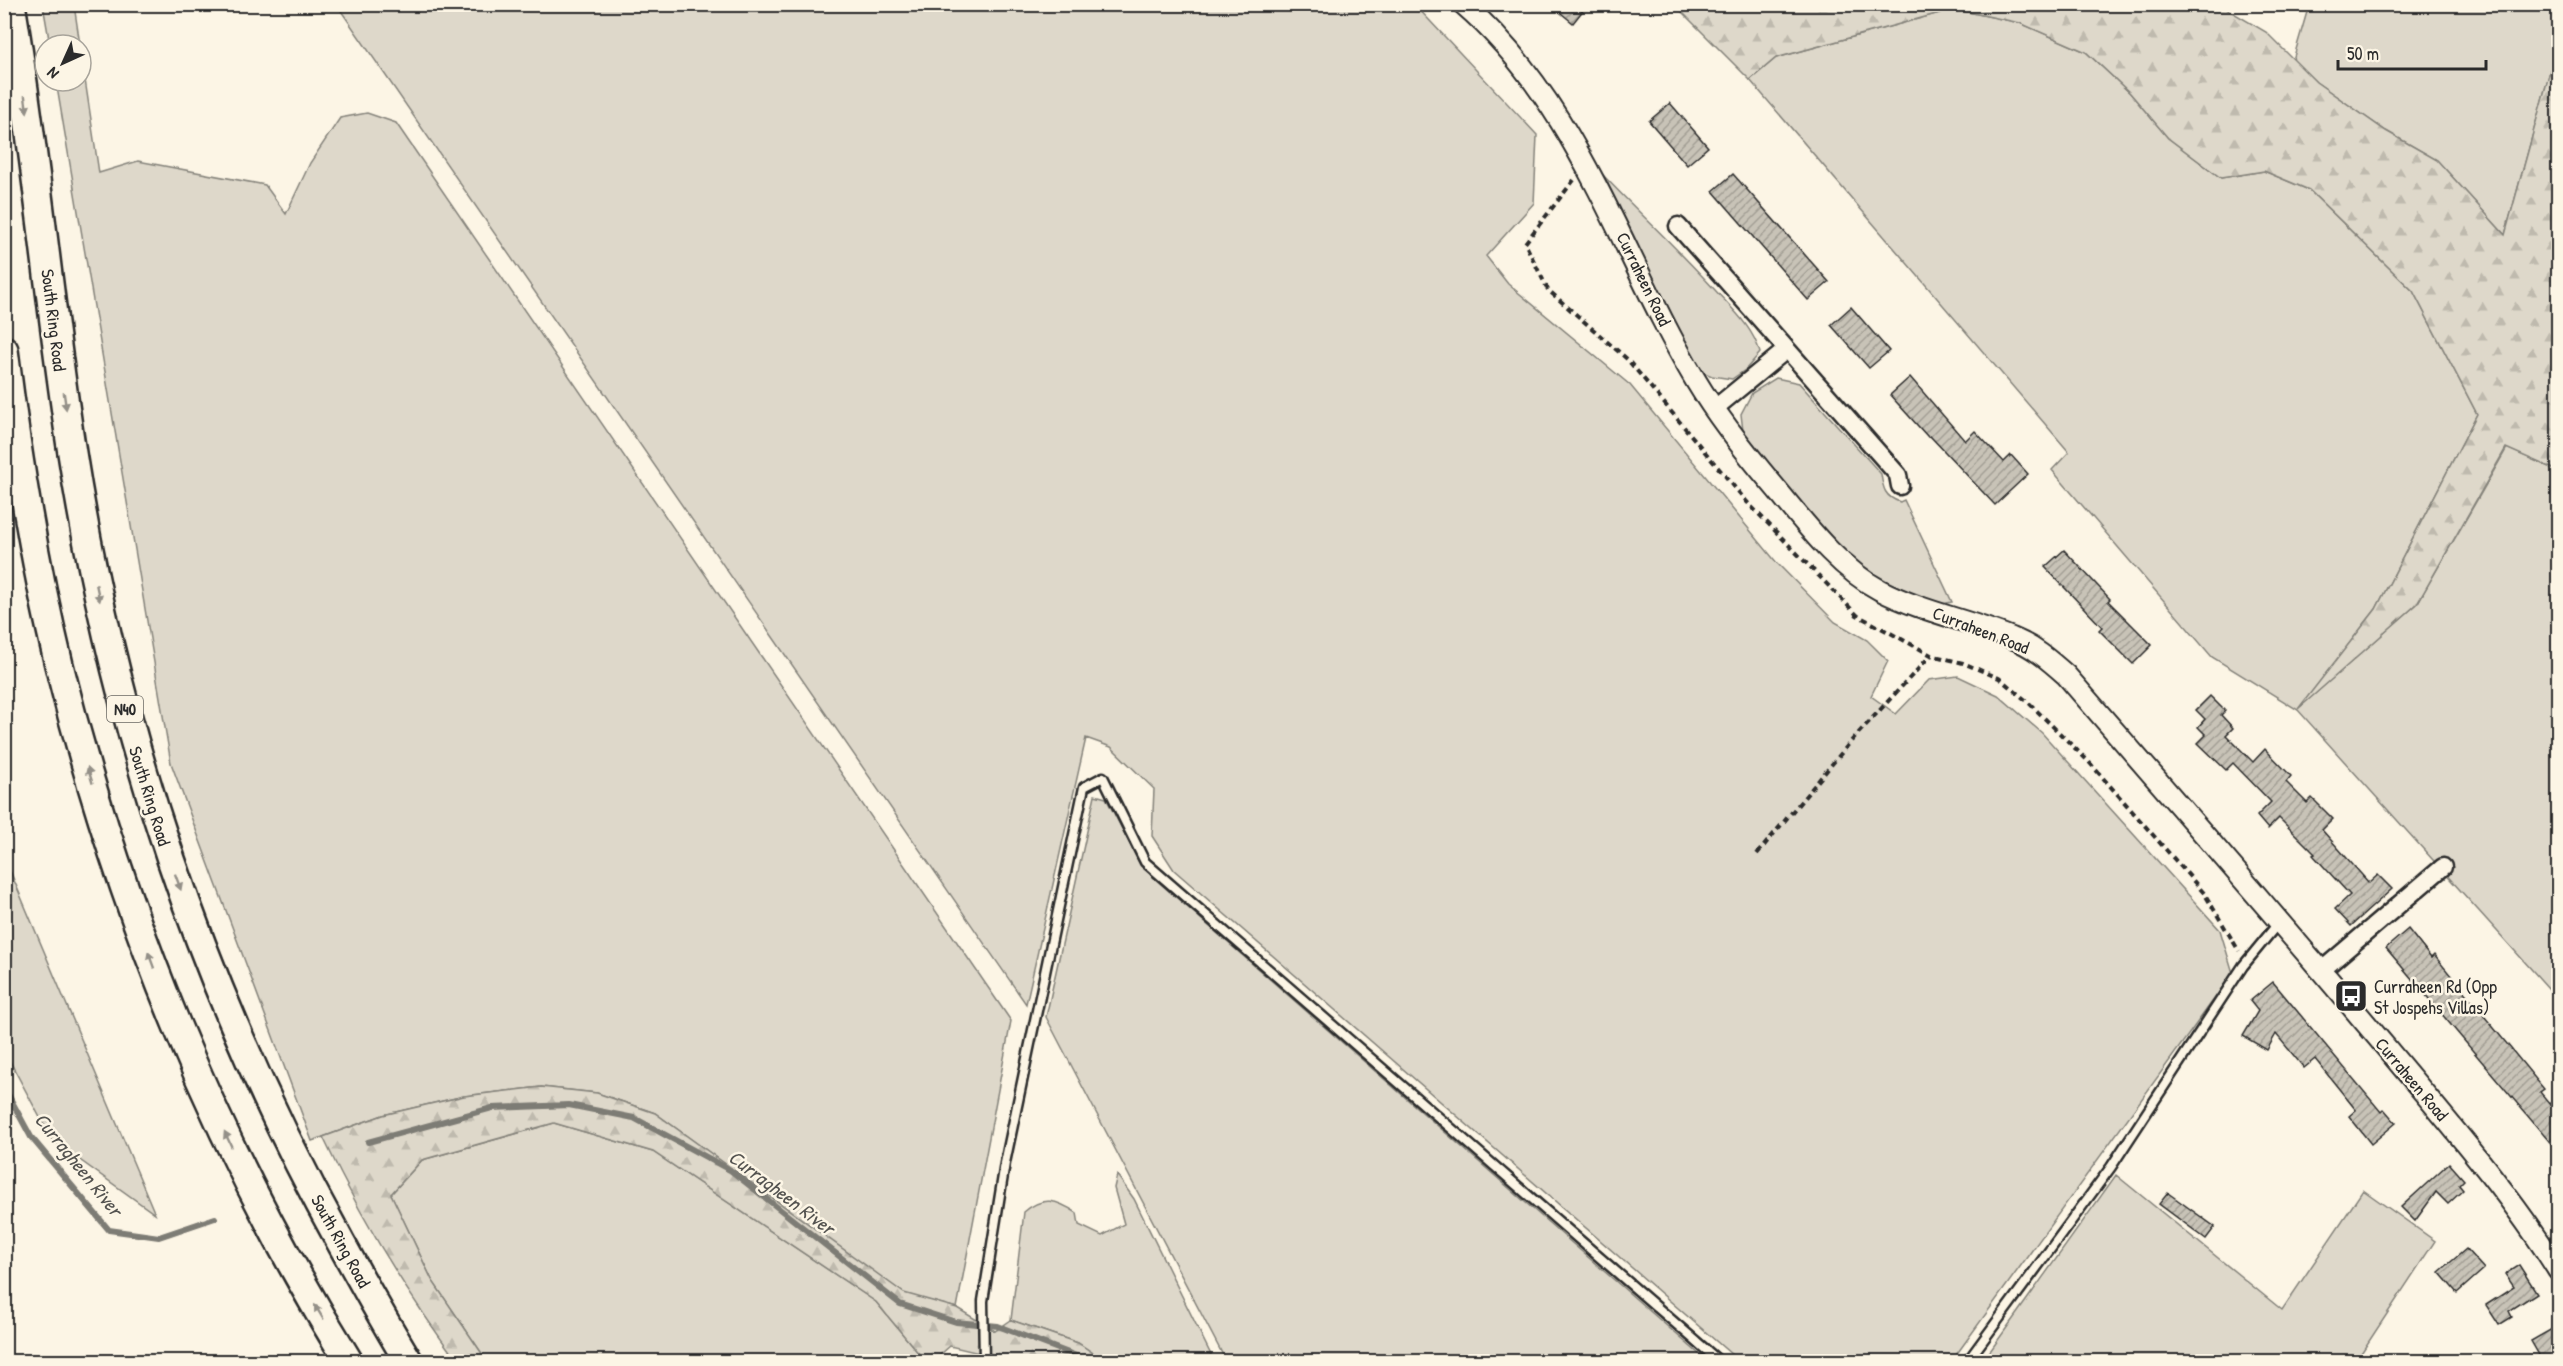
<svg xmlns="http://www.w3.org/2000/svg" width="2563" height="1366" font-family="'Patrick Hand',sans-serif">
  <style>
    .green { fill: #ded8ca; stroke: #84827a; stroke-width: 1.5 }
    .forest { fill: url(#forest-firs); stroke: #84827a; stroke-width: 1.5 }
    .lines { fill: none; stroke-linecap: round; stroke-linejoin: round }
    .stream { stroke: #7d7b74; stroke-width: 6 }
    .building { fill: url(#building-hatch); stroke: #2b2b2b; stroke-width: 1.5 }
    .service-casing { stroke: #2b2b2b; stroke-width: 13 }
    .minor-casing { stroke: #2b2b2b; stroke-width: 21 }
    .tertiary-casing { stroke: #2b2b2b; stroke-width: 24 }
    .trunk-casing { stroke: #2b2b2b; stroke-width: 32 }
    .path { stroke: #2b2b2b; stroke-width: 4; stroke-dasharray: 6 4.5; stroke-linecap: butt }
    .service { stroke: #fcf5e5; stroke-width: 8 }
    .minor { stroke: #fcf5e5; stroke-width: 16 }
    .tertiary { stroke: #fcf5e5; stroke-width: 20 }
    .trunk { stroke: #fcf5e5; stroke-width: 27 }
    .oneway { fill: #949088 }
    .labels { text-anchor: middle; dominant-baseline: central; stroke-width: 5; stroke-linejoin: round; paint-order: stroke }
    .shield { fill: #fcf5e5; stroke: #6a6863; stroke-width: 1.5 }
    .shield-label { font-size: 16px; font-weight: bold; fill: #2b2b2b }
    .street-label { font-size: 18px; fill: #2b2b2b; stroke: #fcf5e5 }
    .poi-label { font-size: 18px; fill: #2b2b2b; stroke: #fcf5e5; text-anchor: start }
    .water-label { font-size: 20px; font-style: italic; fill: #545350; stroke: #fcf5e5 }
  </style>
  <defs>
    <pattern id="forest-firs" width="22" height="20" patternUnits="userSpaceOnUse" patternTransform="scale(1.5)"><rect width="22" height="20" fill="#ded8ca"/><path d="M5 1l3.5 6h-7zM16 11l3.5 6h-7z" fill="#bfbaae"/></pattern>
    <pattern id="building-hatch" width="6" height="6" patternUnits="userSpaceOnUse" patternTransform="scale(1.5)"><rect width="6" height="6" fill="#c8c3b7"/><path d="M-1 1l2-2M0 6l6-6M5 7l2-2" fill="none" stroke="#a39f95"/></pattern>
  </defs>
  <rect width="100%" height="100%" fill="#fcf5e5"/>
  <filter id="ink" filterUnits="userSpaceOnUse"><feTurbulence type="fractalNoise" baseFrequency=".0167" numOctaves="2"/><feDisplacementMap in="SourceGraphic" scale="12" xChannelSelector="R" yChannelSelector="G"/><feConvolveMatrix kernelMatrix="1 2 1 2 8 2 1 2 1" color-interpolation-filters="sRGB"/></filter>
  <g filter="url(#ink)">
    <path class="green" d="M 43,5 L 74,5 L 80,45 L 50,45 Z
      M 337,5 L 1415,5 L 1537,135 L 1534,203 L 1486,256 L 1508,284 L 1630,385 L 1777,563 L 1835,622 L 1867,640 L 1888,661 L 1871,696 L 1896,714 L 1929,680 L 1958,676 L 1998,695 L 2042,733 L 2220,930 L 2233,973 L 1951,1362 L 1739,1361 L 1174,870 L 1152,836 L 1154,789 L 1111,747 L 1086,738 L 1026,1004 Z
      M 2309,5 L 2548,5 L 2558,14 L 2558,42 L 2505,235 L 2437,160 L 2386,131 L 2316,82 L 2293,60 Z
      M 1954,9 L 2020,23 L 2086,52 L 2130,93 L 2168,138 L 2221,178 L 2264,171 L 2309,190 L 2413,291 L 2477,414 L 2376,609 L 2301,706 L 2417,604 L 2507,448 L 2558,471 L 2558,999 L 2298,710 L 2212,657 L 2052,470 L 2069,452 L 1750,80 L 1776,58 Z
      M 81,53 L 99,173 L 138,161 L 265,185 L 286,214 L 310,163 L 340,118 L 367,113 L 396,123 L 1011,1021 L 957,1308 L 904,1294 L 655,1113 L 597,1093 L 541,1087 L 464,1096 L 383,1115 L 312,1141 L 171,763 L 56,81 L 81,81 Z
      M 1602,174 C 1639,213 1679,250 1715,290 C 1732,309 1753,327 1760,353 L 1745,370 L 1732,379 L 1712,376 L 1700,371 Z
      M 1776,378 L 1799,383 L 1881,474 C 1883,489 1885,497 1900,502 L 1904,500 L 1952,602 L 1937,605 L 1884,581 L 1847,555 L 1759,456 L 1743,431 L 1741,414 L 1752,393 Z
      M 1095,795 L 1106,798 L 1139,862 L 1154,878 L 1707,1361 L 1226,1361 L 1046,1017 Z
      M 4,859 L 5,859 L 155,1214 L 52,1140 L 5,1052 Z
      M 554,1123 L 653,1152 L 876,1302 L 925,1361 L 487,1361 L 432,1280 L 391,1194 L 422,1160 Z
      M 1117,1175 L 1134,1199 L 1214,1361 L 1105,1361 L 1078,1343 L 1011,1320 L 1024,1212 C 1043,1195 1057,1200 1077,1213 L 1079,1225 L 1102,1236 L 1124,1224 L 1114,1188 Z
      M 2116,1175 L 2282,1310 L 2363,1190 L 2435,1241 L 2356,1361 L 1983,1361 Z"/>
    <path class="forest" d="M 1675,5 L 2220,5 L 2266,32 L 2316,82 L 2386,131 L 2437,160 L 2505,235 L 2558,42 L 2558,471 L 2506,448 L 2417,604 L 2298,709 L 2376,609 L 2477,414 L 2413,291 L 2309,190 L 2264,171 L 2221,178 L 2168,138 L 2130,93 L 2086,52 L 2020,23 L 1954,9 L 1776,58 L 1750,80 Z
      M 541,1087 L 597,1093 L 655,1113 L 904,1293 L 957,1308 L 995,1331 L 1011,1320 L 1078,1343 L 1105,1361 L 1013,1361 L 950,1346 L 933,1361 L 925,1361 L 876,1302 L 653,1152 L 554,1123 L 422,1160 L 391,1194 L 432,1280 L 487,1361 L 457,1361 C 405,1291 360,1217 323,1137 L 383,1115 L 464,1096 Z"/>
    <g class="lines">
      <path class="stream" d="M 4,1087 L 31,1137 L 109,1230 L 159,1237 L 215,1218
        M 368,1142 L 492,1108 L 569,1105 L 634,1118 L 730,1170 L 900,1304 L 956,1322 L 998,1326 L 1092,1362"/>
    </g>
    <path class="building" d="M 1550,4 L 1588,4 L 1573,23 Z
      M 1670,103 L 1708,147 L 1687,165 L 1649,121 Z
      M 1733,174 L 1829,282 L 1808,300 L 1713,191 Z
      M 1851,307 L 1889,351 L 1869,368 L 1831,325 Z
      M 1910,377 L 1965,441 L 1975,431 L 2004,462 L 2011,455 L 2028,474 L 1995,505 L 1930,436 L 1928,437 L 1890,395 Z
      M 2064,550 L 2110,599 L 2108,601 L 2152,645 L 2133,664 L 2099,630 L 2102,627 L 2045,567 Z
      M 2210,696 L 2225,711 L 2221,715 L 2233,728 L 2226,735 L 2253,762 L 2265,749 L 2291,776 L 2286,782 L 2307,803 L 2312,798 L 2333,819 L 2322,830 L 2369,883 L 2378,875 L 2392,889 L 2351,926 L 2335,909 L 2350,895 L 2313,855 L 2315,854 L 2279,818 L 2268,829 L 2257,816 L 2271,802 L 2233,763 L 2226,770 L 2198,743 L 2206,735 L 2198,727 L 2205,719 L 2196,710 Z
      M 2408,929 L 2431,958 L 2434,955 L 2544,1089 L 2540,1092 L 2559,1115 L 2559,1153 L 2386,948 Z
      M 2273,982 L 2381,1112 L 2384,1109 L 2396,1123 L 2371,1144 L 2349,1116 L 2356,1110 L 2315,1059 L 2304,1068 L 2276,1034 L 2267,1050 L 2243,1036 L 2258,1011 L 2250,1001 Z
      M 2449,1163 L 2464,1180 L 2459,1185 L 2463,1190 L 2448,1204 L 2436,1192 L 2415,1221 L 2401,1207 Z
      M 2168,1193 L 2215,1227 L 2206,1239 L 2159,1204 Z
      M 2466,1249 L 2484,1269 L 2457,1293 L 2439,1272 Z
      M 2519,1265 L 2537,1293 L 2509,1311 L 2512,1317 L 2499,1325 L 2486,1305 L 2514,1287 L 2505,1274 Z
      M 2559,1325 L 2559,1362 L 2543,1362 L 2531,1341 Z"/>
    <g class="lines">
      <defs>
        <path id="service" d="M 984,1362 L 983,1301 L 1005,1163 L 1084,787 L 1103,777 L 1145,862 L 1720,1362
          M 1967,1362 L 2111,1167 L 2243,966 L 2280,921"/>
        <path id="minor" d="M 1678,226 L 1898,475 L 1900,486
          M 1714,409 L 1786,350
          M 2322,970 L 2443,867"/>
        <path id="tertiary" d="M 1463,4 C 1579,104 1620,254 1696,381 C 1718,418 1746,453 1774,486 C 1805,523 1837,567 1880,590 C 1922,612 1969,620 2012,638 C 2033,646 2049,660 2066,675 C 2174,800 2283,924 2389,1051 C 2448,1122 2509,1192 2558,1270"/>
        <path id="trunk" d="M 11,4 C 36,153 49,304 72,453 C 116,734 203,994 341,1243 C 363,1283 385,1323 409,1362
          M 4,350 C 17,455 34,562 59,665 C 119,909 216,1148 349,1362"/>
      </defs>
      <use href="#service" class="service-casing"/>
      <use href="#minor" class="minor-casing"/>
      <use href="#tertiary" class="tertiary-casing"/>
      <use href="#trunk" class="trunk-casing"/>
      <path class="path" d="M 1574,180 L 1525,243 L 1548,290 L 1627,359 L 1747,502 L 1857,615 L 1931,655 L 1963,663 L 1999,678 L 2028,702 L 2089,762 L 2204,893 L 2239,951
        M 1757,854 L 1853,739 L 1931,655"/>
      <use href="#service" class="service"/>
      <use href="#minor" class="minor"/>
      <use href="#tertiary" class="tertiary"/>
      <use href="#trunk" class="trunk"/>
    </g>
    <defs><path id="oneway-solid" d="M-6-.8H1V-3.2L6.5 0L1 3.2V.8H-6Z" transform="scale(1.5)"/></defs>
    <g class="oneway">
      <use href="#oneway-solid" transform="translate(26 104) rotate(82)"/>
      <use href="#oneway-solid" transform="translate(65 401) rotate(82)"/>
      <use href="#oneway-solid" transform="translate(98 593) rotate(78)"/>
      <use href="#oneway-solid" transform="translate(90 775) rotate(-107)"/>
      <use href="#oneway-solid" transform="translate(178 882) rotate(70)"/>
      <use href="#oneway-solid" transform="translate(151 960) rotate(-110)"/>
      <use href="#oneway-solid" transform="translate(228 1139) rotate(-115)"/>
      <use href="#oneway-solid" transform="translate(319 1312) rotate(-121)"/>
    </g>
  </g>
  <defs>
    <symbol id="bus-square" viewBox="-11 -11 22 22"><rect x="-9" y="-9" width="18" height="18" rx="4" fill="#2b2b2b" stroke="#fcf5e5"/><path d="M-5-6H5V4H4V6H2V4H-2V6H-4V4H-5ZM-3.5-4V0h7V-4ZM-3.5 1.2v1.5H-2V1.2ZM2 1.2v1.5H3.5V1.2Z" fill="#fff"/></symbol>
  </defs>
  <g fill-rule="evenodd">
    <use href="#bus-square" x="2332" y="977" width="38" height="38"/>
  </g>
  <g class="labels">
    <rect class="shield" x="107" y="696" width="36" height="26" rx="4.5"/>
    <g class="shield-label">
      <text x="125" y="709">N40</text>
    </g>
    <g class="street-label">
      <text transform="translate(1644 279) rotate(64)">Curraheen Road</text>
      <text transform="translate(54 320) rotate(83)">South Ring Road</text>
      <text transform="translate(1981 630) rotate(21)">Curraheen Road</text>
      <text transform="translate(150 796) rotate(73)">South Ring Road</text>
      <text transform="translate(2412 1079) rotate(50)">Curraheen Road</text>
      <text transform="translate(341 1241) rotate(61)">South Ring Road</text>
    </g>
    <g class="poi-label">
      <text x="2374" y="986">Curraheen Rd (Opp<tspan x="2374" dy="21">St Jospehs Villas)</tspan></text>
    </g>
    <g class="water-label">
      <text transform="translate(79 1164) rotate(51)">Curragheen River</text>
      <text transform="translate(782 1192) rotate(37)">Curragheen River</text>
    </g>
  </g>
  <rect width="2563" height="1366" fill="none" stroke="#fcf5e5" stroke-width="24"/>
  <rect x="12" y="12" width="2539" height="1342" fill="none" stroke="#2b2b2b" stroke-width="2" filter="url(#ink)"/>
  <g transform="translate(63 63) rotate(225)"><circle r="28" fill="#fcf5e5" stroke="#a8a49b" stroke-width="1.5"/>
  <path d="M0-4.5L10 22L0 15L-10 22Z" fill="#2b2b2b"/>
  <text y="-9" font-size="16" font-weight="bold" text-anchor="middle" fill="#2b2b2b">N</text>
  </g>
  <path d="M2338 60v9h148v-9" fill="none" stroke="#2b2b2b" stroke-width="3"/>
  <text x="2347" y="60" font-size="18" fill="#2b2b2b" stroke="#fcf5e5" stroke-width="4.5" paint-order="stroke">50 m</text>
</svg>
